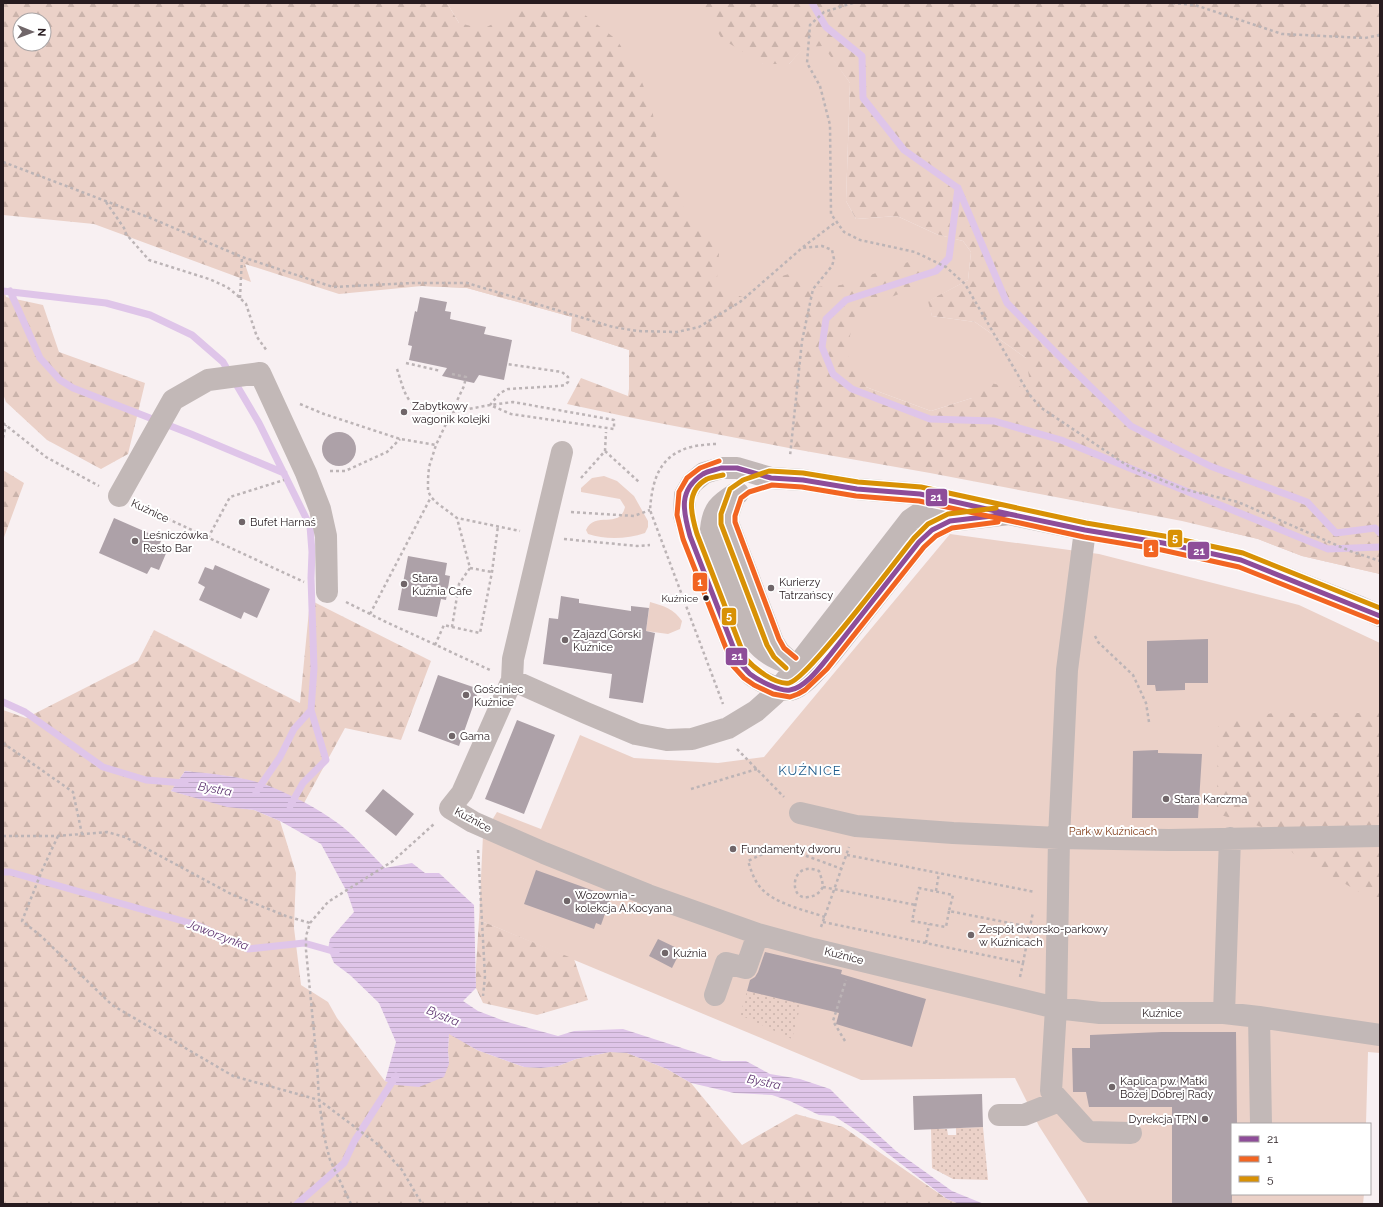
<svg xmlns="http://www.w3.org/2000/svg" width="1383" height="1207" font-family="Raleway,sans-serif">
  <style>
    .green { fill: #ebd1c8 }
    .forest { fill: url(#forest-firs); fill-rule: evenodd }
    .garden { fill: url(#garden-dots) }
    .water { fill: url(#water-rules) }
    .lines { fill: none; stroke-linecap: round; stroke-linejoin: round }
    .stream { stroke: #dfc5e9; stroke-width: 7 }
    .building { fill: #ada1a8 }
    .path { stroke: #bcb4b6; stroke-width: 2.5; stroke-dasharray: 3 3; stroke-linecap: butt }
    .minor { stroke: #c2b8b7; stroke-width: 22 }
    .bus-1-casing { stroke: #fff; stroke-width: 8 }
    .bus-2-casing { stroke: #fff; stroke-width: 8 }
    .bus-3-casing { stroke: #fff; stroke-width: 8 }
    .bus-1 { stroke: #8e4d99; stroke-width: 5 }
    .bus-2 { stroke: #f26522; stroke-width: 5 }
    .bus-3 { stroke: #d89105; stroke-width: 5 }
    .poi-dot { fill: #706669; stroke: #fff; stroke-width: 1.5 }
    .bus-dot { fill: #271b1f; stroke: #fff; stroke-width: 1.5 }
    .labels { text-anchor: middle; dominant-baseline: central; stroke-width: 4; stroke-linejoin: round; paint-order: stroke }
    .bus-label { font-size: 10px; fill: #271b1f; stroke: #fff; text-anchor: end }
    .poi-label { font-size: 11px; fill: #271b1f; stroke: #fff; text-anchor: start }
    .street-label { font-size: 11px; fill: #271b1f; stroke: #fff }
    .park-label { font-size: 11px; fill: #7f3914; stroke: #fff }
    .water-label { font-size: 12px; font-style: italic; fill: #5c326f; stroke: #fff }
    .quarter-label { font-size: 13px; letter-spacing: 1px; fill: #1d5b8b; stroke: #fff }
    .line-badge { stroke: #fff; stroke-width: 1.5 }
    .badge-label { font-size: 11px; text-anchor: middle; font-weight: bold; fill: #fff }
  </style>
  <defs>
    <pattern id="forest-firs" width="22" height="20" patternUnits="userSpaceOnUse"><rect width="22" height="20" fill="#ebd1c8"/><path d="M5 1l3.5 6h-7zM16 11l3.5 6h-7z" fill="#cab3ab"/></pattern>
    <pattern id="garden-dots" width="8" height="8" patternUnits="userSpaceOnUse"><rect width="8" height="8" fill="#ebd1c8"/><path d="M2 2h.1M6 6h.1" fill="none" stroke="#cab3ab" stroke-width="1.8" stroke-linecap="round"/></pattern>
    <pattern id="water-rules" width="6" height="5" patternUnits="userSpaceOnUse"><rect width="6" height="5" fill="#dfc5e9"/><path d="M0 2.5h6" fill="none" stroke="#bfa9c7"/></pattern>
  </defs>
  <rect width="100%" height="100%" fill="#f8f0f2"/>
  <path class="green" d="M 447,3 L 734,3 L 763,64 L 789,64 L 804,47 L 770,26 L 824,46 L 850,83 L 846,201 L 856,219 L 897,216 L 936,234 L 963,241 L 971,252 L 968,280 L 929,301 L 932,316 L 975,322 L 1026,358 L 1380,574 L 1302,556 L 1258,539 L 1220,530 L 972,398 L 931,411 L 866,387 L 629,389 L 629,350 L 571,331 L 572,317 L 467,288 L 422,286 L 459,23 Z
    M 604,476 L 617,481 L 634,496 L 648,521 L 648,527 L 645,533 C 627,539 606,540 588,534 L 586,530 C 595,510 620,530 625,507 L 620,499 L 581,492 L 581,488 L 592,478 Z
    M 950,534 L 1099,554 L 1299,605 L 1380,643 L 1380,1053 L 1368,1052 L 1366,1124 L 1232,1124 L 1232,1194 L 1364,1194 L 1363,1204 L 1089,1204 L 1039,1126 L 1015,1078 L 861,1080 L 479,920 L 483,835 L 497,812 L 541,829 L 580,735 L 634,758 L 718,763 L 764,757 Z
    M 650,602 C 664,606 674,609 682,621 L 680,629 L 668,634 L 646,631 Z"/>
  <path class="forest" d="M 3,3 L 447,3 L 459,23 L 483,29 L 517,11 L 580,11 L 617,40 L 640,77 L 652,108 L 661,167 L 681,197 L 685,215 L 694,229 L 712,236 L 719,254 L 717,278 L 720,289 L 751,300 L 778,277 L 789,274 L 805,288 L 841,285 L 911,261 L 921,272 L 919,286 L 856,311 L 846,352 L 866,387 L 931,411 L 972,398 L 982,381 L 1017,389 L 1029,377 L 1026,358 L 975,322 L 932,316 L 928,301 L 968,280 L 971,252 L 963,241 L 936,234 L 897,216 L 856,219 L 846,201 L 850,83 L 823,46 L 805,47 L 789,64 L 763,64 L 722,39 L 700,3 L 1380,3 L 1380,574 L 1302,556 L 1258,539 L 1182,521 L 930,473 L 794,449 L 633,418 L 567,404 L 581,378 L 628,396 L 629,389 L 629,350 L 571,331 L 572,317 L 467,288 L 422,286 L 339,294 L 245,264 L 251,282 L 94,224 L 3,215 ZM 20,20 L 44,20 L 44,44 L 20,44 Z
    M 3,285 L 6,297 L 43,305 L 59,352 L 145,383 L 128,454 L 101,469 L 47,440 L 6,402 L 3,394 Z
    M 3,470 L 24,483 L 3,540 Z
    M 310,600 L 431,661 L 401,740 L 345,728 L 304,803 L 269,786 L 235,777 L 185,771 L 171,791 L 227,806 L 254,810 L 280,821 L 296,873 L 294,928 L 301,985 L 328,1002 L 337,1018 L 385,1081 L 396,1085 L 449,1064 L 448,1051 L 449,1033 L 477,1050 L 524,1067 L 541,1068 L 558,1066 L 576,1059 L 610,1052 L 627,1053 L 667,1069 L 691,1083 L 742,1145 L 796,1114 L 843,1127 L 947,1199 L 959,1204 L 3,1204 L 3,710 L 26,718 L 138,661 L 154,630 L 300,703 Z
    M 1380,704 L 1380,898 L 1366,896 L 1294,854 L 1269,829 L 1217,814 L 1218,725 L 1272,713 L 1376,713 Z
    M 479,920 L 574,959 L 588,1000 L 537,1015 L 483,1003 L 476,988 L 476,966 Z"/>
  <path class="garden" d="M 747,991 L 801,1004 L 792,1039 L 740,1015 Z
    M 983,1127 L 988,1180 L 953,1179 L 932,1168 L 931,1129 L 947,1129 L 948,1135 L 956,1135 L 956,1128 Z"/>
  <path class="water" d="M 185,771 C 213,774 242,776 269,786 C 292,795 319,809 339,824 C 355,836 370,853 385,868 L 412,863 L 425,873 L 439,873 L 474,905 L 476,988 L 463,1001 L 478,1011 L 507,1022 L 558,1036 L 574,1031 L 623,1029 L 722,1061 L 746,1061 L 770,1074 L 800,1079 L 830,1089 L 851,1110 L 896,1151 L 952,1191 L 984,1204 L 959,1204 L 947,1199 L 862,1134 L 834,1116 L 819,1115 L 790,1101 L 772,1095 L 734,1093 L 691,1083 L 667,1069 L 627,1053 L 610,1052 L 576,1059 L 558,1066 L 541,1068 L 524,1067 L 477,1050 L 449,1034 L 448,1051 L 449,1064 L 444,1077 L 419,1087 L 396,1085 L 385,1081 L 396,1042 L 379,1003 L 350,975 L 334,963 L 328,949 L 330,939 L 354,912 L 347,892 L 321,844 L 280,821 L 254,810 L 227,807 L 171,791 Z"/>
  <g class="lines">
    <path class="stream" d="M 812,3 L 826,27 L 862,56 L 863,98 L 904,150 L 958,188 L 1007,303 L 1058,355 L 1131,426 L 1210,466 L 1307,502 L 1336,533 L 1375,528 L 1380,533
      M 958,188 L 949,258 L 936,271 L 846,300 L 826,319 L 822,347 L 833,374 L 852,389 L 930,419 L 994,421 L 1061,440 L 1328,549 L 1380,547
      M 3,291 L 106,303 L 150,315 L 192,335 L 223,362 L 259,423 L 310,526 L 312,552 L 311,578 L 314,668 L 311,710 L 326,760 L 303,783 L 290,806
      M 10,291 L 40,358 L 60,380 L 73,388 L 191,434 L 284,473
      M 3,702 L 25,712 L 103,767 L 146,780 L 185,783
      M 256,792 L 280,757 L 294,729 L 311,710
      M 3,872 L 10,872 L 197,925 L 248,949 L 304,943 L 336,952
      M 297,1204 L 344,1163 L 355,1140 L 396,1076"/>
  </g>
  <path class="building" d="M 420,297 L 447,302 L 445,311 L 451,312 L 450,319 L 486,327 L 484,334 L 512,340 L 504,380 L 479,375 L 474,383 L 442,376 L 447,368 L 409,360 L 412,346 L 408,345 L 415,311 L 417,312 Z
    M322 449a17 17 0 1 1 34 0a17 17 0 1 1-34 0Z
    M 114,518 L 162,539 L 158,547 L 167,551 L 159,570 L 151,567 L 147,574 L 99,553 Z
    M 408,556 L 447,563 L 445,575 L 450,576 L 446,600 L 441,599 L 437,617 L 398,610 Z
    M 215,565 L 270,589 L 257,618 L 244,612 L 241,619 L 199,600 L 205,587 L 198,583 L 205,567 L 213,570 Z
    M 561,596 L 579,599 L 579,603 L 631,611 L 631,606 L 649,608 L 646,631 L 655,633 L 643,703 L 609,698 L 612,674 L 543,664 L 549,618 L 558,619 Z
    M 1208,639 L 1208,683 L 1185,683 L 1185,690 L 1156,691 L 1155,685 L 1147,685 L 1147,641 Z
    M 438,675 L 479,689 L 459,746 L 418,731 Z
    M 517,720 L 555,735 L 524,814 L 485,799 Z
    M 1158,750 L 1158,753 L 1202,754 L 1198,818 L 1132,818 L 1133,751 Z
    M 383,789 L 414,814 L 396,836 L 365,811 Z
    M 536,870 L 611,897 L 601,925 L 596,923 L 594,929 L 524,904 Z
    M 658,939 L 681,950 L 672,968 L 649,956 Z
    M 765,952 L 842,970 L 841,974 L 926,999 L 912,1047 L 836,1024 L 839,1013 L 747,991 L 750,980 L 755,977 L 758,972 Z
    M 1162,1032 L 1236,1032 L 1237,1124 L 1232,1124 L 1232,1204 L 1172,1204 L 1172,1107 L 1089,1107 L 1086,1092 L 1073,1092 L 1072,1048 L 1090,1048 L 1090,1035 Z
    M 982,1094 L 983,1127 L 914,1130 L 913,1096 Z"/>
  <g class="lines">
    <path class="path" d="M 853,3 L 824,12 L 810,25 L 807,63 L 820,86 L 830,125 L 831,214 L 844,232 L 860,240 L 915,252 L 946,267 L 965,284 L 1029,394 L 1040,407 L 1128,466 L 1183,489 L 1238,502 L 1350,551 L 1380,561
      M 1172,3 L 1195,5 L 1282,34 L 1365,38 L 1380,35
      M 3,162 L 153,219 L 242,257 L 333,287 L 412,283 L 467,283 L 613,327 L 637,331 L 677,332 L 699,327 L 740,302 L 802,248 L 822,246 L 832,250 L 834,259 L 832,266 L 813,289 L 802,341 L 790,456
      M 106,202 L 124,228 L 126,234 L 149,260 L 209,279 L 227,287 L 237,295 L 246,304 L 257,337 L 267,351
      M 803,247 L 836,222
      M 240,298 L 242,257
      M 406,363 L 441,371
      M 397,369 C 403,386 405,405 424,410
      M 452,374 L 466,377 L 464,386 L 436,445 L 429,467 L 428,479 L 428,491 L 431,497 L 437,503 L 457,518 L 520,531
      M 300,404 L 324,414 L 400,439 L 436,445
      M 452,412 L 490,405 L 511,414 L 614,429 L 614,420 L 513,402 L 490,405 L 500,393 L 508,389 L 559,386 L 565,385 L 568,382 L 568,377 L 562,372 L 507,364
      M 3,423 L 46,457 L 99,486
      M 3,438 L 6,425
      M 716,444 L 712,444 C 705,445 698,445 691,447 C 659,455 652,481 650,510 L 723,704
      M 605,451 L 639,482
      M 330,471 L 345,471 L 387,452 L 400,439
      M 581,478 L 605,451 L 606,432
      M 140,506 L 304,582
      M 571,512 L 634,516 L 650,510
      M 208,538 L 230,497 L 284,480
      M 564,539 L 637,546 L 650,545
      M 470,568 L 492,572
      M 346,602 L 384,621 L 490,670
      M 370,614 L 431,497
      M 452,627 L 480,633 L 492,572 L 498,526
      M 1095,636 L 1098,642 L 1133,675 L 1146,703 L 1149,722
      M 435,645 L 444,625 L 452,627 L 459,584 L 470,568 L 457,518
      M 3,743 L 73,792 L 82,834
      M 737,749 L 784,797
      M 691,789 L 757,769
      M 3,836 L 58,836 L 107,832 L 125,837 L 231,894 L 286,916 L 310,923
      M 58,836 L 43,868 L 22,921 L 41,936 L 112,1005 L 233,1076 L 319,1100 L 380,1146 L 402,1170 L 422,1204
      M 478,850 L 485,976 L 483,996
      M 847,855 L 1035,892
      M 823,887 C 819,893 816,896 808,897 C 788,901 790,859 819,871 L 822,880 L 823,887 L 916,905
      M 936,891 L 939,873
      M 949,911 L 946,927 L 912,921 L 919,888 L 953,895 L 949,911 L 1030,927 L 1033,912
      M 825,917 C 805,910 774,904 760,887 C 754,880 751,870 748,861 C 764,853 775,848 793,851 L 842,869
      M 823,922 L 1023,963 L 1030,927
      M 821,927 L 849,847
      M 926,943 L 929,924
      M 1020,977 L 1023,963
      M 845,1041 L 833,1021 L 846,980
      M 351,1204 L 330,1160 L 324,1136 L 319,1100 L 317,1063 L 306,950 L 306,936 L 310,923 L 328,902 L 393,861 L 434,824"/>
    <path class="minor" d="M 562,452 L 513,659 L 512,680 L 462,793 L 450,808 L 473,822 L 544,853 L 648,895 L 758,934 L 813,949 L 1056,1008 L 1100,1013 L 1224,1013 L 1259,1017
      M 738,493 L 735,494 L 728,515 L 728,523 L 773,642 L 779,652 L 789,661
      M 735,494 C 719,504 713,509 711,529 L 753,639 C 767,658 789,666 812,665
      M 119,496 L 173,400 L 208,380 L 260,373 L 306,473 L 320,509 L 326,536 L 327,592
      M 1009,514 L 950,521 L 932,530 L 919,542 L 830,655 C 820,666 804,687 790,690 C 780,691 757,680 749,673 C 746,670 742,665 739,662 L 690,536 L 684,515 L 685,495 L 692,483 L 704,473 L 721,468 L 737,468 L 771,478 L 803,480 L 857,489 L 920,494 L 1009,514 L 1085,530 L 1163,543 L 1241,560 L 1360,607 L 1380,616
      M 1085,530 L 1067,670 L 1059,838 L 1056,1008 L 1051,1091 L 1088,1132 L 1131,1133
      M 512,680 L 586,713 L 636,734 L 667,740 L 692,739 L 728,728 L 756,711 L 775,694 L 910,520 C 924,510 933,505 951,505
      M 800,813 L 856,826 L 953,833 L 1059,838 L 1169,840 L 1380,836
      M 715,995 L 726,963 L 746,968 L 758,934
      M 1224,1013 L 1230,838
      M 999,1115 L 1024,1115 L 1059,1101
      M 1261,1124 L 1259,1017 L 1380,1035"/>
    <defs>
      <path id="bus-1" d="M 721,468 L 737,468 L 771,478 L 803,480 L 857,489 L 920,494 L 1009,514 L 950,521 L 932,530 L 919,542 L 830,655 C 821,666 805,688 790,690 C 780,692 758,680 750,674 C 746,670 743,666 739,662 L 690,536 C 683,511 678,490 703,474 C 708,471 715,470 721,468 Z
        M 1009,514 L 1085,530 L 1163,543 L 1241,560 L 1380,616"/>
      <path id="bus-2" d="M 719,461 L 700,468 L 687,478 L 679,492 L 677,515 L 683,539 L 733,666 L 744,678 L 754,685 L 773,694 L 790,697 L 798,694 L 805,690 L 827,669 L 924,547 L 936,536 L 952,528 L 998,522
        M 796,658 L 784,648 L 779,639 L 735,522 L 735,516 L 741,498 L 749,492 L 772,485 L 802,487 L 856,496 L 919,501 L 1084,537 L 1162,550 L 1239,567 L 1377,622"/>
      <path id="bus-3" d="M 723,475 C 718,476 712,477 707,479 C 685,491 691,514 697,534 L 745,658 C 754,668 775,685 789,683 C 807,680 897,559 914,538 L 928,524 L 948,514 L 996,508
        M 786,668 L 774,657 L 767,645 L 721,524 L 721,514 L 730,489 L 743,480 L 769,471 L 803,473 L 858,482 L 921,487 L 1086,523 L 1164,536 L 1243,553 L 1380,608"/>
    </defs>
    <use href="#bus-1" class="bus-1-casing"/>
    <use href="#bus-2" class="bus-2-casing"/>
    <use href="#bus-3" class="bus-3-casing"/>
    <use href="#bus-1" class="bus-1"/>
    <use href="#bus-2" class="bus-2"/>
    <use href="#bus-3" class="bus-3"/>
  </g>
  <g class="poi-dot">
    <circle cx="404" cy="412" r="4"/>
    <circle cx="242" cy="522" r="4"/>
    <circle cx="135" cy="541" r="4"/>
    <circle cx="404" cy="584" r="4"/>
    <circle cx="771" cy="588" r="4"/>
    <circle cx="565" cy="640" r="4"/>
    <circle cx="466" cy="695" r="4"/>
    <circle cx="452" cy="736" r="4"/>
    <circle cx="1166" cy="799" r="4"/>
    <circle cx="733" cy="849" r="4"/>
    <circle cx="567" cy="901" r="4"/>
    <circle cx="971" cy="935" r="4"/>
    <circle cx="665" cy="953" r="4"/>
    <circle cx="1112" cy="1087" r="4"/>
    <circle cx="1205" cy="1119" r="4"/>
  </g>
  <circle class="bus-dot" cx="706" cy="598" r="3.5"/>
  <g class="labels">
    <g class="bus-label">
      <text x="698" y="598">Kuźnice</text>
    </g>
    <g class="poi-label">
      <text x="412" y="406">Zabytkowy<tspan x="412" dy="13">wagonik kolejki</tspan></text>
      <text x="250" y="522">Bufet Harnaś</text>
      <text x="143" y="535">Leśniczówka<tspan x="143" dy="13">Resto Bar</tspan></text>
      <text x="412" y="578">Stara<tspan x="412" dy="13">Kuźnia Cafe</tspan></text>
      <text x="779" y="582">Kurierzy<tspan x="779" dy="13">Tatrzańscy</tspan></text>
      <text x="573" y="634">Zajazd Górski<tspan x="573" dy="13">Kuźnice</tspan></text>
      <text x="474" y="689">Gościniec<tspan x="474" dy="13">Kuźnice</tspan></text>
      <text x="460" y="736">Gama</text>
      <text x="1174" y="799">Stara Karczma</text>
      <text x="741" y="849">Fundamenty dworu</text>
      <text x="575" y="895">Wozownia -<tspan x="575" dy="13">kolekcja A.Kocyana</tspan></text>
      <text x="979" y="929">Zespół dworsko-parkowy<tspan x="979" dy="13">w Kuźnicach</tspan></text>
      <text x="673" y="953">Kuźnia</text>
      <text x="1120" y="1081">Kaplica pw. Matki<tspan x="1120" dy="13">Bożej Dobrej Rady</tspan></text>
      <text x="1197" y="1119" text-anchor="end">Dyrekcja TPN</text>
    </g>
    <g class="street-label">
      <text transform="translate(150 511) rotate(25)">Kuźnice</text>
      <text transform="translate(473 820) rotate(28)">Kuźnice</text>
      <text transform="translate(844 956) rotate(14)">Kuźnice</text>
      <text x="1162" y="1013">Kuźnice</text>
    </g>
    <g class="park-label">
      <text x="1113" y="831">Park w Kuźnicach</text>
    </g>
    <g class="water-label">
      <text transform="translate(215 789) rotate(10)">Bystra</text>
      <text transform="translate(218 935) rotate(21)">Jaworzynka</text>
      <text transform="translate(443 1016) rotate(22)">Bystra</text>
      <text transform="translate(764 1082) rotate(12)">Bystra</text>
    </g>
    <g class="quarter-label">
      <text x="810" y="770">KUŹNICE</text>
    </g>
  </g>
  <g class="line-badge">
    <rect x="925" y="488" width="23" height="19" rx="4" fill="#8e4d99"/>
    <rect x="1167" y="529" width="16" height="19" rx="4" fill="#d89105"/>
    <rect x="1143" y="539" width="16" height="19" rx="4" fill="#f26522"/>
    <rect x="1187" y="541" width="23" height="19" rx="4" fill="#8e4d99"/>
    <rect x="692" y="572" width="16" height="20" rx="4" fill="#f26522"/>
    <rect x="721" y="607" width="16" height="19" rx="4" fill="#d89105"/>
    <rect x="725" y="647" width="23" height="19" rx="4" fill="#8e4d99"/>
  </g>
  <g class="badge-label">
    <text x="936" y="501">21</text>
    <text x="1175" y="542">5</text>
    <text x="1151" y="552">1</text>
    <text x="1199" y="555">21</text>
    <text x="700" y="586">1</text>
    <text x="729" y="620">5</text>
    <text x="737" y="660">21</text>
  </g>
  <rect width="1383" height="1207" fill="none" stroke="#271b1f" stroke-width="8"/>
  <rect x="1231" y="1123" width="140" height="72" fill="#ffffff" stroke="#a9a4a5"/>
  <rect x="1239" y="1136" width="20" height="6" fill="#8e4d99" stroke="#a9a4a5"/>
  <text x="1267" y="1143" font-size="12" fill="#271b1f">21</text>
  <rect x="1239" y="1156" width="20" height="6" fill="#f26522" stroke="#a9a4a5"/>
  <text x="1267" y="1163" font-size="12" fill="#271b1f">1</text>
  <rect x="1239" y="1176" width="20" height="6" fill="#d89105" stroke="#a9a4a5"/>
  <text x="1267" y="1183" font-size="12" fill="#271b1f">5</text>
  <g transform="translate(32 32) rotate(91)"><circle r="19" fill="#ffffff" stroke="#a9a4a5"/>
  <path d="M0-3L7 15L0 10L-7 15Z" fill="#706669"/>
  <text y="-6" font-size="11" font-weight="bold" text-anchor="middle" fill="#271b1f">N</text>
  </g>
</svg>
